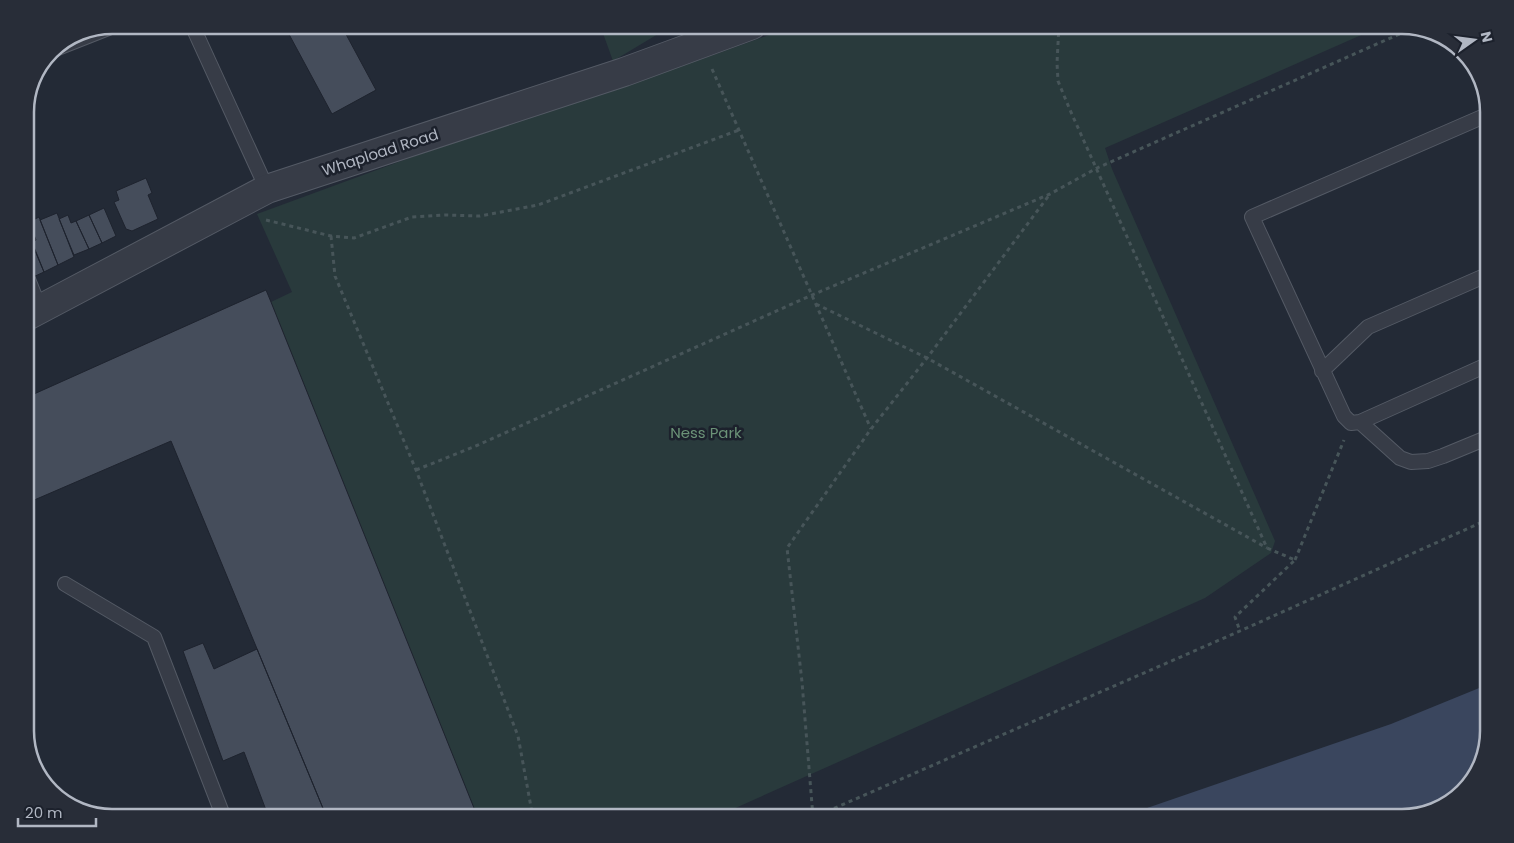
<svg xmlns="http://www.w3.org/2000/svg" width="1514" height="843" font-family="Poppins,sans-serif">
  <style>
    .green { fill: #293a3c }
    .water { fill: #3a465e }
    .building { fill: #454d5b; stroke: #1e232e }
    .lines { fill: none; stroke-linecap: round; stroke-linejoin: round }
    .lane-casing { stroke: #545a65; stroke-width: 16 }
    .street-casing { stroke: #545a65; stroke-width: 30 }
    .path { stroke: #475559; stroke-width: 3; stroke-dasharray: 4 4; stroke-linecap: butt }
    .lane { stroke: #373c47; stroke-width: 14 }
    .street { stroke: #373c47; stroke-width: 28 }
    .labels { text-anchor: middle; dominant-baseline: central; stroke-width: 5; stroke-linejoin: round; paint-order: stroke }
    .street-label { font-size: 15px; fill: #b1b7c3; stroke: #1c212c }
    .park-label { font-size: 15px; fill: #6b9277; stroke: #1c212c }
    .rim { fill: none; stroke: #b1b7c3; stroke-width: 2.5 }
  </style>
  <rect width="100%" height="100%" fill="#232a36"/>
  <path class="green" d="M 600,25 L 673,25 L 613,61 Z
    M 797,25 L 1384,25 L 1105,148 L 1112,169 L 1275,541 L 1271,553 L 1205,598 L 713,818 L 478,818 L 271,302 L 292,292 L 257,214 L 423,153 L 716,54 Z"/>
  <path class="water" d="M 1489,684 L 1489,732 L 1478,775 L 1446,806 L 1403,818 L 1118,818 L 1391,724 Z"/>
  <path class="building" d="M 284,25 L 341,25 L 376,90 L 332,114 Z
    M 146,178 L 152,193 L 148,195 L 158,219 L 132,231 L 126,229 L 114,202 L 119,200 L 116,191 Z
    M 104,208 L 116,236 L 102,243 L 89,215 Z
    M 57,213 L 74,257 L 58,265 L 40,220 Z
    M 68,215 L 71,223 L 76,221 L 89,249 L 74,255 L 59,219 Z
    M 89,215 L 102,243 L 89,249 L 76,221 Z
    M 39,217 L 58,265 L 44,272 L 32,242 L 36,240 L 29,222 Z
    M 27,232 L 44,272 L 31,278 L 25,265 L 25,233 Z
    M 266,290 L 271,302 L 478,818 L 327,818 L 171,441 L 25,504 L 25,398 Z
    M 203,643 L 214,669 L 257,649 L 327,818 L 269,818 L 244,752 L 223,761 L 183,651 Z"/>
  <g class="lines">
    <defs>
      <path id="lane" d="M 192,25 L 267,189
        M 691,25 L 701,44
        M 50,51 L 116,25
        M 1489,114 L 1252,217 L 1344,416 L 1351,423 L 1360,422 L 1489,364
        M 25,187 L 26,187
        M 25,272 L 40,309
        M 1322,371 L 1368,327 L 1489,274
        M 1360,422 L 1400,458 L 1411,462 L 1428,461 L 1443,456 L 1489,437
        M 65,584 L 154,637 L 224,818"/>
      <path id="street" d="M 25,317 L 267,189 L 624,72 L 752,25"/>
    </defs>
    <use href="#lane" class="lane-casing"/>
    <use href="#street" class="street-casing"/>
    <path class="path" d="M 1059,25 L 1057,63 L 1058,81 L 1070,110 L 1267,548 L 1295,560 L 1235,617 L 1240,631
      M 712,69 L 871,429
      M 266,220 L 331,236 L 354,238 L 412,217 L 446,215 L 480,216 L 538,205 L 739,130
      M 331,236 L 335,276 L 416,470 L 518,736 L 533,818
      M 816,304 L 927,358 L 1267,548
      M 416,470 L 478,445 L 812,295 L 1050,194 L 1097,168 L 1413,28
      M 1295,560 L 1344,440
      M 813,817 L 802,682 L 787,548 L 871,429 L 927,358 L 1050,194
      M 812,818 L 1240,631 L 1489,519"/>
    <use href="#lane" class="lane"/>
    <use href="#street" class="street"/>
  </g>
  <g class="labels">
    <g class="street-label">
      <text transform="translate(380 152) rotate(-18)">Whapload Road</text>
    </g>
    <g class="park-label">
      <text x="706" y="432">Ness Park</text>
    </g>
  </g>
  <path d="M0 0H1514V843H0ZM112 34H1402A78 78 0 0 1 1480 112V731A78 78 0 0 1 1402 809H112A78 78 0 0 1 34 731V112A78 78 0 0 1 112 34Z" fill="#282d38" fill-rule="evenodd"/>
  <path class="rim" d="M112 34H1402A78 78 0 0 1 1480 112V731A78 78 0 0 1 1402 809H112A78 78 0 0 1 34 731V112A78 78 0 0 1 112 34Z"/>
  <g transform="translate(1474 40) rotate(76)" stroke="#1c212c" stroke-width="4" paint-order="stroke">
  <path d="M0-4L9 19L0 12L-9 19Z" fill="#b1b7c3"/>
  <text y="-8" font-size="14" font-weight="bold" text-anchor="middle" fill="#b1b7c3">N</text>
  </g>
  <path d="M18 818v8h78v-8" fill="none" stroke="#b1b7c3" stroke-width="2.5"/>
  <text x="25" y="818" font-size="15" fill="#b1b7c3" stroke="#1c212c" stroke-width="4" paint-order="stroke">20 m</text>
</svg>
